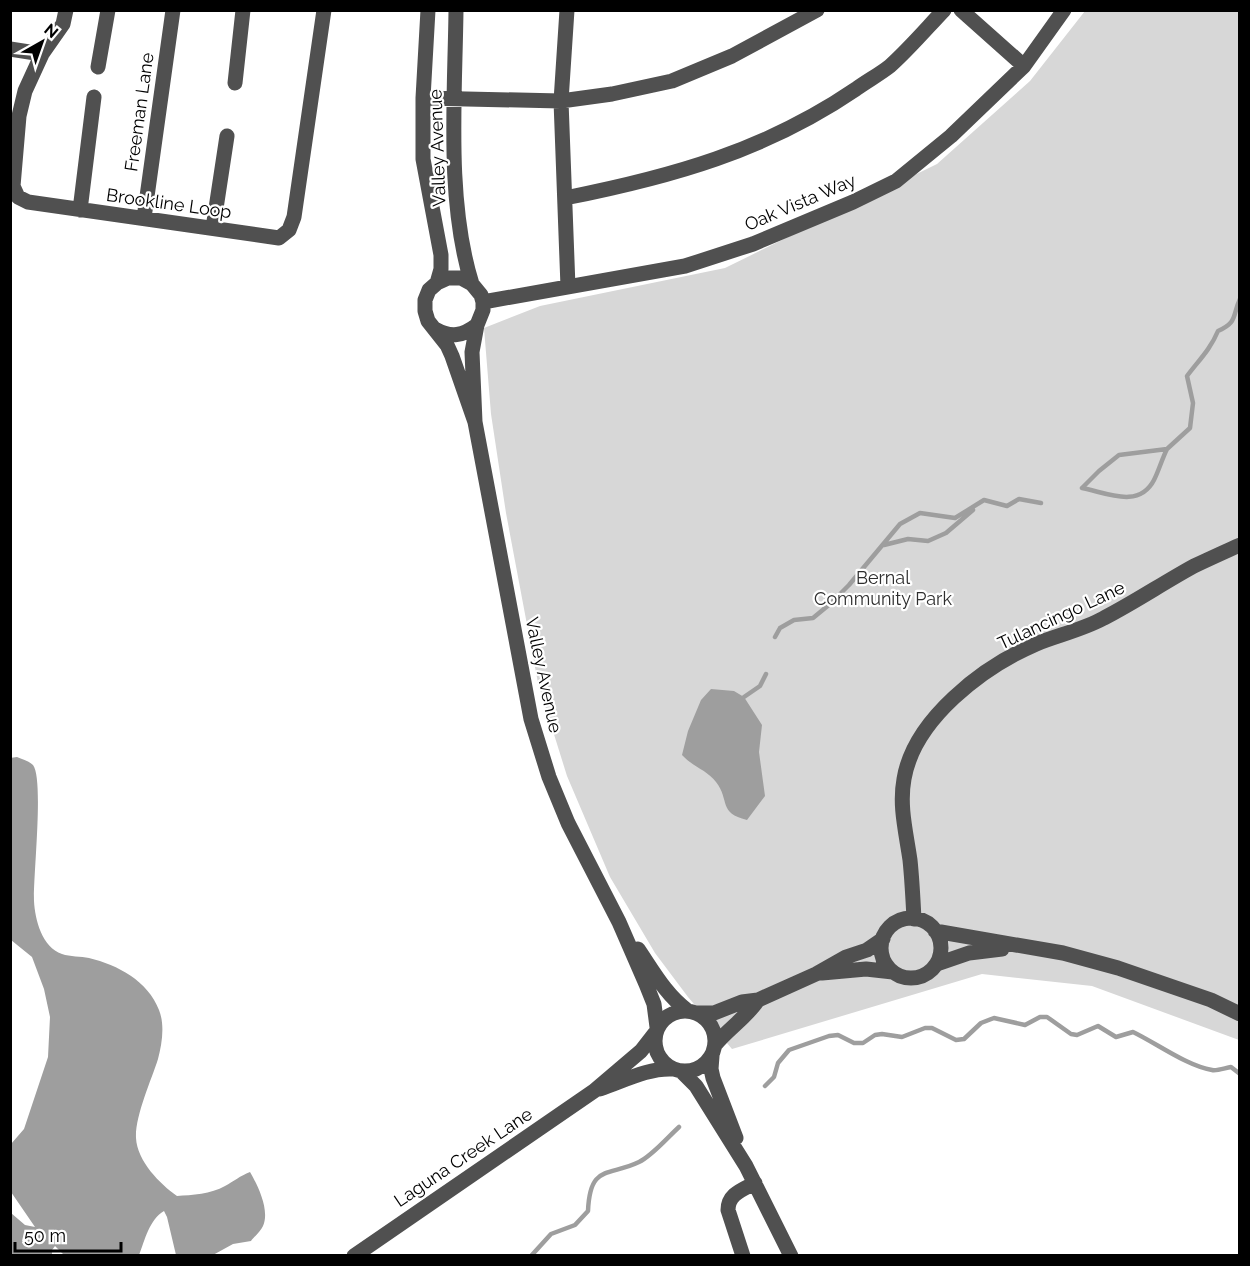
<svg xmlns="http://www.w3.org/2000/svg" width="1250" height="1266" font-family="Raleway,sans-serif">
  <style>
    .green { fill: #d7d7d7 }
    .water { fill: #9e9e9e }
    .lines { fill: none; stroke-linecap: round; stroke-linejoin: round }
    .stream { stroke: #9e9e9e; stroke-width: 4.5 }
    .minor { stroke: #505050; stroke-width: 15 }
    .labels { text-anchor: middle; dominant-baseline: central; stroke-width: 4.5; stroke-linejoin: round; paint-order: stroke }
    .street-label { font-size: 18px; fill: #000; stroke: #fff }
    .park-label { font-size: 18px; fill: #2e2e2e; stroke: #fff }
  </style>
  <rect width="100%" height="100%" fill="#fff"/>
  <path class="green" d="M 1085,11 L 1239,11 L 1239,1040 L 1092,986 L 982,974 L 732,1049 L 688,997 L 655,953 L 610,877 L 567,776 L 538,683 L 506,513 L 491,414 L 484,328 L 540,306 L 725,268 L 937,164 L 1030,81 Z"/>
  <path class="water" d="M 711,689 L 734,691 L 744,697 L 762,725 L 759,752 L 765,796 L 747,820 C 718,813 730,800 716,782 C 707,770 693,767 682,755 L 688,731 L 701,700 Z
    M 17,757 C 22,759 29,761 33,765 C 44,779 33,877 34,901 C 35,920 42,947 62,954 C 70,957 81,956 89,958 C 118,965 148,981 159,1010 C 165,1025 162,1044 158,1059 C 151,1081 135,1116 136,1138 C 137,1161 160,1184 177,1196 C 192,1195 211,1194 225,1186 C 234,1181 240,1176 250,1172 C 258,1186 270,1210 263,1226 C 261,1231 254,1237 251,1241 L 233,1244 L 213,1255 L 176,1255 L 167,1217 L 164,1211 C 149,1220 145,1240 139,1255 L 64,1255 L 55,1246 L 52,1250 L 52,1255 L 11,1255 L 11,1213 L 25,1225 L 35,1227 L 11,1192 L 11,1144 L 24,1129 L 48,1057 L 50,1017 L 44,989 L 32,957 L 11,940 L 10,758 Z"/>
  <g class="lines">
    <path class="stream" d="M 1082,488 L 1099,471 L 1119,455 L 1167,449 L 1190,428 L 1193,403 L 1187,376 C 1199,360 1210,350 1218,331 C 1238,322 1232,316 1240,299
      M 1082,488 C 1107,493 1139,509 1154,480 C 1159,470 1162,459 1167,449
      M 884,545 L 908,539 L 928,541 L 946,533 L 973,510
      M 775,637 L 780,628 L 794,620 L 813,618 L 830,604 L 849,585 L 900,524 L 920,513 L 955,518 L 984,500 L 1007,506 L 1019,499 L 1041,503
      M 744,697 L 760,686 L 766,674
      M 765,1086 L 774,1077 L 778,1063 L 789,1050 L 829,1036 L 838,1035 L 854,1043 L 863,1043 L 875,1035 L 882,1034 L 902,1037 L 925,1028 L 932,1028 L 956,1040 L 964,1039 L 981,1023 L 994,1018 L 1025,1025 L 1040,1017 L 1047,1017 L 1071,1034 L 1077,1035 L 1098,1026 L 1116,1037 L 1133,1032 C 1156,1043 1187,1066 1212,1070 C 1217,1071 1225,1068 1231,1067 L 1240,1074
      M 531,1256 L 551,1234 L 575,1225 L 588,1211 C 590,1164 608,1177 639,1162 C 652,1156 668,1137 679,1127"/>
    <path class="minor" d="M 66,10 L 63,24 L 42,54 L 25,91 L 19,116 L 13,186 L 18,197 L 28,202 L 279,238 L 289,230 L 294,217 L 324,10
      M 428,10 L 423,98 L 423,159 L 441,255 L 441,269 L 437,283
      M 456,10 C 455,97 446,201 472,284
      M 567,10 L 561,101 L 568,287
      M 961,10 L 1024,66
      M 10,49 L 42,54
      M 98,67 L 108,10
      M 235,83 L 243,10
      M 423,98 L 561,101 L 612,94 L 672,81 L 732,56 L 817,10
      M 565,198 C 671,177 765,151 856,89 C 867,81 880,74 890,66 C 909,49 926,29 944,10
      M 80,210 L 94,97
      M 144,218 L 173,10
      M 213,228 L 227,136
      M 483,302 L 685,266 L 753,244 L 853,202 L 896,181 L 951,136 L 1024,66 L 1064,10
      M 435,329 C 451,338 463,336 477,325
      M 475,422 L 452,356 L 447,345 L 428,321 L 425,311 L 425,300 L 429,290 L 437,283 L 448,278 L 461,278 L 472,284 L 481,295 L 483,302 L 483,310 L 477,325 L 472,352 L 475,422 L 531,719 L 549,777 L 568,823 L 619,922 L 646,984 L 654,1004 L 657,1027
      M881 948a30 30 0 1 1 60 0a30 30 0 1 1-60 0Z
      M 914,919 C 913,899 912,879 910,860 C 906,832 899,806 904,779 C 914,719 983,667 1036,644 C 1058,635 1082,630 1104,618 C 1135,602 1163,583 1194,566 C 1209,559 1224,552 1240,545
      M 935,931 L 1063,953 L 1118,968 L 1211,1000 L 1240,1014
      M 638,949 C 653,971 666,995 688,1011
      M 937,964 L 969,953 L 1002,949
      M 822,973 L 866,969 L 893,972
      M655 1041a30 30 0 1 1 60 0a30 30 0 1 1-60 0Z
      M 696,1013 L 714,1013 L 742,1002 L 758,1000 L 816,974 L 846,957 L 867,950 L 883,939
      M 715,1045 C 729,1028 746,1018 758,1000
      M 712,1056 L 711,1069 L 713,1078 L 736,1138
      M 681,1071 L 696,1086 L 746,1166 L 791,1256
      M 600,1089 C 624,1081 647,1068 672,1069
      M 354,1256 L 594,1091 L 641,1051 L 655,1033
      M 743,1256 L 728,1210 C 728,1194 742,1190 755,1183"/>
  </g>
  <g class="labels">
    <g class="street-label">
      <text transform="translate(139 112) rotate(-82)">Freeman Lane</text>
      <text transform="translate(437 148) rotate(-92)">Valley Avenue</text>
      <text transform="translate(800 202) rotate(-23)">Oak Vista Way</text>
      <text transform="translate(169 203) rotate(8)">Brookline Loop</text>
      <text transform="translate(1061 615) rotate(-25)">Tulancingo Lane</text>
      <text transform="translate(544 675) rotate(78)">Valley Avenue</text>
      <text transform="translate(463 1157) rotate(-34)">Laguna Creek Lane</text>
    </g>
    <g class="park-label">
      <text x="883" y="577">Bernal<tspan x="883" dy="21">Community Park</tspan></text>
    </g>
  </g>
  <rect width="1250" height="1266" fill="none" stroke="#000000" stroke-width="24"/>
  <g transform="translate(42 42) rotate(40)" stroke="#ffffff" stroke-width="4.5" paint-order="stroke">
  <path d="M0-4.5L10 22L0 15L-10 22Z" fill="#000000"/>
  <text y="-9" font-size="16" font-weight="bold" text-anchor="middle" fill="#000000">N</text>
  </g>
  <path d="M15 1242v9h106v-9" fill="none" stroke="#000000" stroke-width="3"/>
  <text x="24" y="1242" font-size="18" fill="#000000" stroke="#ffffff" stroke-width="4.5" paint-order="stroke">50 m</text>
</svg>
